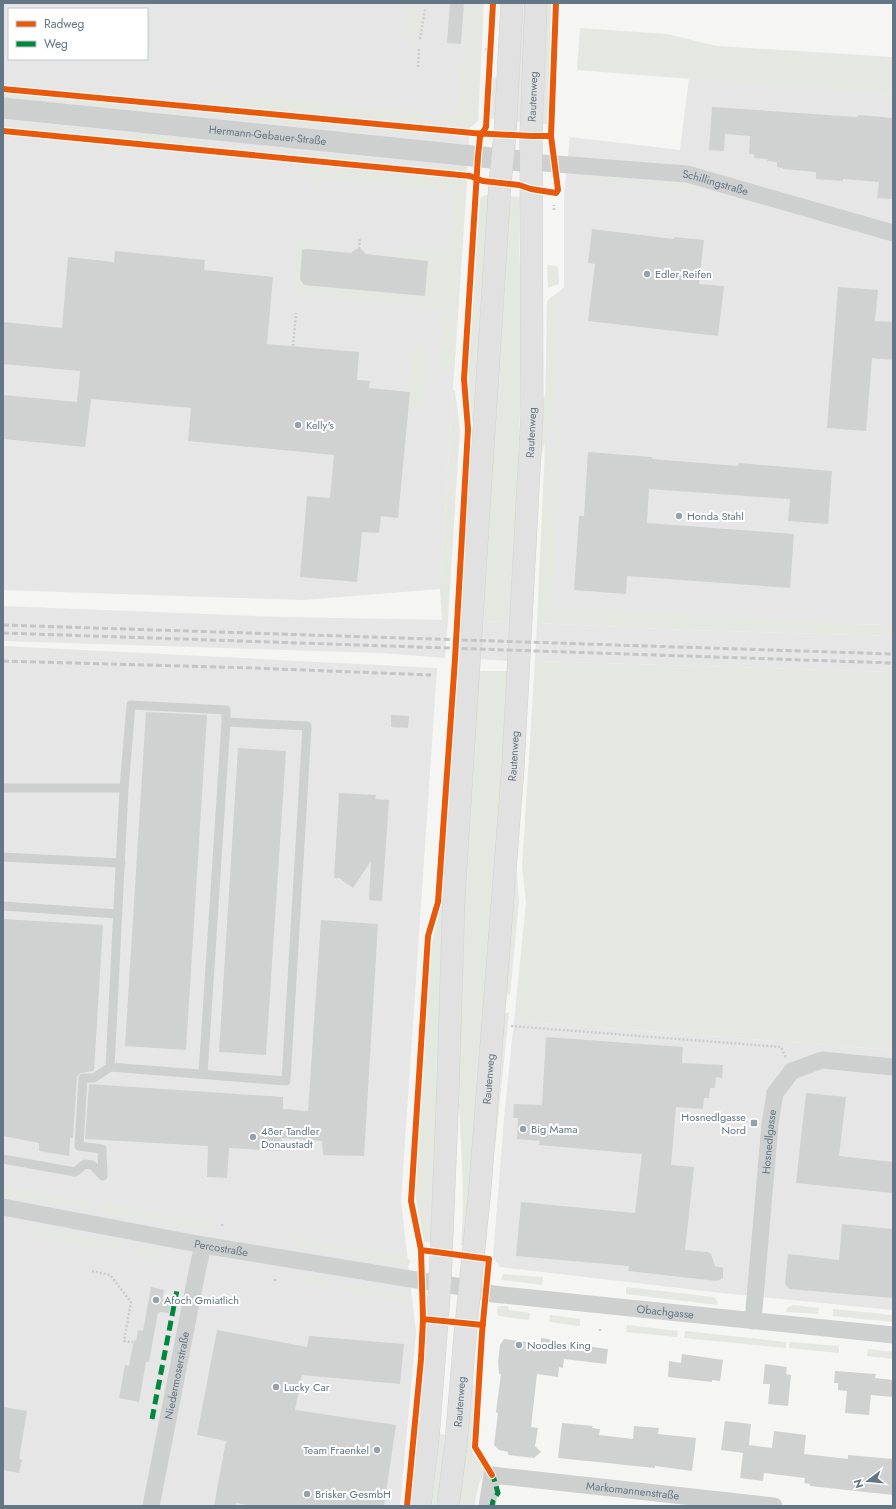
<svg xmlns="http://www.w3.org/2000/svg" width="896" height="1509" font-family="Jost,sans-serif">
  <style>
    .built { fill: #e5e6e5; fill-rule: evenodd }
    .green { fill: #e4e8e1 }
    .building { fill: #d0d2d2 }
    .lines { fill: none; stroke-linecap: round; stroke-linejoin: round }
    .primary-casing { stroke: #d0d2d2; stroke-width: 23 }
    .path { stroke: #cbcccd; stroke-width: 2.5; stroke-dasharray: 2 2; stroke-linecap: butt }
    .service { stroke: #ced0d0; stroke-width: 9 }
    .minor { stroke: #ced0d0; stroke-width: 17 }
    .tertiary { stroke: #ced0d0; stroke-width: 21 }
    .primary { stroke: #e1e1e2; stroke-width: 22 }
    .rail { stroke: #c4c5c6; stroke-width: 3; stroke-dasharray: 6 3; stroke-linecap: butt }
    .quiet { stroke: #00873e; stroke-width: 5; stroke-dasharray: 10 5; stroke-linecap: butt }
    .cycleway-casing { stroke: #fff; stroke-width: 8 }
    .cycleway { stroke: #e8590c; stroke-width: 6 }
    .poi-dot { fill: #95a2ac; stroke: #fff; stroke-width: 1.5 }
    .labels { text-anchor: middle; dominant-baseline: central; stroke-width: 4; stroke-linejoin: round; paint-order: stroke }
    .street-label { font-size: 11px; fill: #627685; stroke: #fff }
    .poi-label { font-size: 11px; fill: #627685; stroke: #fff; text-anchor: start }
  </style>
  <rect width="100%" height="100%" fill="#f5f5f3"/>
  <path class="built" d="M 3,3 L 478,3 L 440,589 L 304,600 L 3,590 ZM 9,9 L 147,9 L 147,59 L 9,59 Z
    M 689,78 L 893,95 L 893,625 L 542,616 L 547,302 L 564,287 L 564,197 L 570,137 L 680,150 Z
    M 3,606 L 282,617 L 448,620 L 445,658 L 382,653 L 3,641 Z
    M 480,621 L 511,622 L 509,661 L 478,659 Z
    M 537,623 L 684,630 L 893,636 L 893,672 L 535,661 Z
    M 3,646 L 437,668 L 401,1201 L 416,1332 L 400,1506 L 3,1506 Z
    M 514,1021 L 893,1050 L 893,1310 L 722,1293 L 500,1267 L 493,1258 L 504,1118 Z"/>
  <path class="green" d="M 466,3 L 484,3 L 478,121 L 471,127 L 440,125 L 441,115 L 459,115 Z
    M 524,3 L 529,3 L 527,123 L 516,122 Z
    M 546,3 L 551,3 L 548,124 L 543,124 Z
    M 406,7 L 419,8 L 417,39 L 404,38 Z
    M 580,28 L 667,34 L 717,46 L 893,57 L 893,95 L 577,70 Z
    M 492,77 L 498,78 L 495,119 L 489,118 Z
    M 3,91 L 147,105 L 145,113 L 136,114 L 136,109 L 12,97 L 12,101 L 3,101 Z
    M 209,93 L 232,94 L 232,100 L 254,101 L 256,97 L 425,112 L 424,123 L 208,103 Z
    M 161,106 L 188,109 L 188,113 L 187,114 L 181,114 L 181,118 C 171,117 164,117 161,106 Z
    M 208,110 L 362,125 L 361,135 L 353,134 L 352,129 L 207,115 Z
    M 3,119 L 9,121 L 10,125 L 134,137 L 135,132 L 179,136 L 179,141 L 283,151 L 286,153 L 286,156 L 3,130 Z
    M 395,128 L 424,131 L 423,137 L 394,137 Z
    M 310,154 L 383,160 L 382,165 L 305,158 L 305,155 Z
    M 416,164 L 466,169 L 464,173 L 416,168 Z
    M 303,166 L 467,182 L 454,373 L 441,372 L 445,308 L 306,295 L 296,291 L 293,282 L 297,239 L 299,237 L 315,239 L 326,250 L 307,249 L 302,252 L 300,279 L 304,285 L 423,295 L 425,292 L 428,264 L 427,261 L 390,257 L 404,247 L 450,251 L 454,191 L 318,179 L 317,191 L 314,191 L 315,179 L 302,177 Z
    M 591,177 L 695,186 L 701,192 L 583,180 L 578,178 Z
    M 485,195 L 492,195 L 474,424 L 472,421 L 468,378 L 480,198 Z
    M 507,196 L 520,197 L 519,249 L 523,343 L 511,622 L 480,621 Z
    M 547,265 L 558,266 L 559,284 L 548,288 Z
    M 556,295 L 558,296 C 558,331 560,368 555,404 C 552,422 545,439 541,458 L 539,459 L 541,405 L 546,392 L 547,302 L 551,297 Z
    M 415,341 L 425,351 L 432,369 L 431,375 L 424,390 L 422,406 L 408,405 Z
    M 453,390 L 455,391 L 460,431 L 458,458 L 448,620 L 442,620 L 440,589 Z
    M 560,419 L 560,500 L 552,606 L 852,624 L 893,625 L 893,636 L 684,630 L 537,623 L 544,467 Z
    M 535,661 L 893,672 L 893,1050 L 514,1021 L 526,903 L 522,868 Z
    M 477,671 L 508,671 L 498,846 L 467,1245 L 461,1245 C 467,1176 456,1108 457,1039 C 459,916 469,793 477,671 Z
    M 515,871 L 517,872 L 519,902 L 510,995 L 503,992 Z
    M 441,906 L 444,906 L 439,1097 L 434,1164 L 432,1242 L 424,1242 L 415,1193 L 429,955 Z
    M 509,1012 L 495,1149 L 492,1148 L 502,1014 Z
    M 3,1187 L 92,1202 L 91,1204 L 86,1208 L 3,1194 Z
    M 104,1204 L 213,1224 L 212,1230 L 108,1212 L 104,1208 Z
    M 41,1229 L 117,1243 L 121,1247 L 121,1251 L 33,1236 L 37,1230 Z
    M 294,1238 L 406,1258 L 410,1260 L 410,1265 L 298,1245 Z
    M 139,1248 L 164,1251 L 164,1253 L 158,1257 L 136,1254 Z
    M 503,1274 L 543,1277 L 542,1285 L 501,1280 Z
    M 306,1276 L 332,1281 L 330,1288 L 304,1284 Z
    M 347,1283 L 406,1294 L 404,1302 L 344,1291 L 345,1285 Z
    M 626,1287 L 714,1297 L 718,1302 L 717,1305 L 626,1294 Z
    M 793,1305 L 819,1308 L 818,1314 L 786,1312 L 787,1308 Z
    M 498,1306 L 508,1306 L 509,1310 L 530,1313 L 529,1320 L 499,1316 L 497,1313 Z
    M 833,1309 L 893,1315 L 893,1322 L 833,1316 Z
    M 550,1315 L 580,1319 L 580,1326 L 549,1322 Z
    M 627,1325 L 678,1331 L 677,1337 L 626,1332 Z
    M 685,1331 L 786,1342 L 786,1348 L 684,1338 Z
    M 790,1342 L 839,1346 L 839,1353 L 789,1348 Z
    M 868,1349 L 893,1352 L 893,1359 L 867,1356 Z
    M 471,1385 L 477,1386 L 472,1447 L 473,1454 L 486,1471 C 477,1482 477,1493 475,1506 L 458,1506 Z
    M 440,1434 L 445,1435 L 442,1506 L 432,1506 Z"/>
  <path class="building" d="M 450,3 L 464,3 L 461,44 L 447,43 Z
    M 712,107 L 857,117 L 858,115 L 893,118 L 893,199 L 877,198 L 879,182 L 843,179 L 843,181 L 816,179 L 816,172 L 783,169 L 783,168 L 777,167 L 777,162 L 767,161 L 768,159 L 754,158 L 754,154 L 749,154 L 750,136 L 725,134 L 724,151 L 709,150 Z
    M 592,229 L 674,239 L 674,237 L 704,240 L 699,284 L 724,286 L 718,336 L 588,321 L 595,264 L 588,263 Z
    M 307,249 L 351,253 L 356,249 L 361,249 L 366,254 L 428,261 L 425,296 L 304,285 L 300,279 L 302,250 Z
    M 115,251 L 205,260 L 204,270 L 273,277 L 267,344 L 359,352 L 357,380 L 370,381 L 369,388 L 410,392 L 398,518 L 381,516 L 379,533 L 362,532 L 357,582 L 300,577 L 307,496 L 330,498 L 334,455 L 188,441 L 191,408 L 91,399 L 85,447 L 3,439 L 3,395 L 77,402 L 80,371 L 3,364 L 3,322 L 62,328 L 68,257 L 114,262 Z
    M 838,287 L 878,290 L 875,321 L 893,322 L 893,360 L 872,358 L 866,431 L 827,428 Z
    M 588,452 L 652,457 L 652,459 L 738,466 L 739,463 L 832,471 L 828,524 L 788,521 L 790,499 L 649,489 L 647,523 L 794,534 L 790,588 L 627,576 L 626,594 L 574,590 L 579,516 L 584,516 Z
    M 146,712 L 207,715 L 186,1050 L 125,1046 Z
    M 391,715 L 409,716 L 408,728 L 391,727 Z
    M 238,748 L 286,751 L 266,1055 L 219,1052 Z
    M 339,793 L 376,795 L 375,799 L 389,800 L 382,901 L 369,900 L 371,861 L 353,888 L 339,878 L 334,878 Z
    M 3,919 L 103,925 L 94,1071 L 80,1073 L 77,1077 L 73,1138 L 70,1138 L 69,1156 L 39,1151 L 39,1143 L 3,1136 Z
    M 321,920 L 378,924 L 364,1156 L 323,1155 L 322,1141 L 281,1138 L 281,1151 L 229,1148 L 227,1178 L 207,1177 L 208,1146 L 85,1139 L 89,1084 L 283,1097 L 283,1109 L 308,1111 Z
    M 546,1037 L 683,1047 L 682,1063 L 723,1065 L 722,1078 L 716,1077 L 715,1088 L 710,1088 L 709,1098 L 704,1098 L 703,1109 L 676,1107 L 671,1165 L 694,1167 L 685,1250 L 708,1252 L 711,1254 L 715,1266 L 723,1268 L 723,1278 L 717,1281 L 628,1271 L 629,1266 L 516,1256 L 521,1202 L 635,1213 L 642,1154 L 539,1145 L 540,1141 L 517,1139 L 518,1118 L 513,1118 L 514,1104 L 542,1105 Z
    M 806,1093 L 846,1097 L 839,1156 L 893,1162 L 893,1193 L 796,1183 Z
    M 842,1224 L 893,1229 L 893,1298 L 789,1289 L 785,1284 L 788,1254 L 839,1260 Z
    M 151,1287 L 164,1290 L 162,1299 L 172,1300 L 169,1313 L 160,1312 L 158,1313 L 149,1362 L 146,1362 L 139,1402 L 119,1398 L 125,1365 L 129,1366 L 134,1340 L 136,1341 L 138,1330 L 143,1331 Z
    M 217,1330 L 307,1347 L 309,1336 L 404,1344 L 400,1384 L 302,1375 L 295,1410 L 396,1425 L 384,1506 L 252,1506 L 236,1503 L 236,1506 L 214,1506 L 226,1441 L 197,1435 Z
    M 541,1338 L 556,1340 L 556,1342 L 608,1349 L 606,1364 L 564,1359 L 563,1368 L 559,1367 L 558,1377 L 537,1374 L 531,1427 L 538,1428 L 535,1446 L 541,1452 L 534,1458 L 508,1455 L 508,1452 L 499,1450 L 494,1445 L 498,1413 L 496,1412 L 501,1374 L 499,1374 L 498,1362 L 500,1345 L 504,1339 L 541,1344 Z
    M 682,1354 L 723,1360 L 720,1381 L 712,1380 L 712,1382 L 668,1377 L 669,1361 L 681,1363 Z
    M 765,1364 L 787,1367 L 786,1374 L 791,1375 L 788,1406 L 768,1404 L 770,1384 L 763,1384 Z
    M 835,1371 L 876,1374 L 875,1378 L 893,1380 L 893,1397 L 871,1395 L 869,1415 L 845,1413 L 847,1391 L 838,1390 L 838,1383 L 834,1383 Z
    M 3,1407 L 27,1411 L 19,1459 L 22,1460 L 19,1473 L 3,1470 Z
    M 725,1421 L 751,1424 L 749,1445 L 772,1448 L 774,1431 L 806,1435 L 804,1454 L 848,1459 L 848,1455 L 893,1459 L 893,1495 L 810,1486 L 810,1484 L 804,1483 L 805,1478 L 764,1473 L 763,1481 L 740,1478 L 743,1453 L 721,1450 Z
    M 562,1423 L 593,1426 L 592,1428 L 600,1429 L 599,1435 L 633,1439 L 634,1426 L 659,1428 L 658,1434 L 696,1438 L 692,1471 L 655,1466 L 655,1468 L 558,1458 Z"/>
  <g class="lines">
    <defs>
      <g id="primary">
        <path d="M 420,1506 L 428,1438 L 440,1282 L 448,1086 L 454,893 L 500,183 L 505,134 L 512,3"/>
        <path id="s7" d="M 448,1506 L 456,1444 L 465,1336 L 480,1188 L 513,767 L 532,414 L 531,136 L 536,3"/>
      </g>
    </defs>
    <use href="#primary" class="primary-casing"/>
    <path class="path" d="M 420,39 L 425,9
      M 485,49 L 491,50
      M 418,67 L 419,47
      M 383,127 L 383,121
      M 396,173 L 397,169
      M 554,210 L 554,205
      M 359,249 L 360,237
      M 293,346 L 296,313
      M 511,1026 L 781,1047 L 786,1058
      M 222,1226 L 223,1223
      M 92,1271 L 110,1275 L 131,1302 L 124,1341 L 133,1342
      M 275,1281 L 275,1278
      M 600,1331 L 600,1328"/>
    <path class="service" d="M 3,788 L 124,788
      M 3,857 L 121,863
      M 3,906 L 118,914
      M 110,1067 L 124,788 L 131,705 L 226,710 L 226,722
      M 3,1159 L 75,1172 L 85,1164 L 92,1165 L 103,1176
      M 103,1176 L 102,1149 L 79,1146 L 83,1078 L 94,1078 L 110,1067 L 286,1081 L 307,726 L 226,722 L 203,1074"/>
    <g class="minor">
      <path id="s1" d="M 531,162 L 687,174 L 893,233"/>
      <path id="s2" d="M 3,1207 L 203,1245 L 423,1281 L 469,1288 L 493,1294 L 893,1335"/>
      <path id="s3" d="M 753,1321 L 770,1124 L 775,1093 L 792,1071 L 822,1060 L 893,1067"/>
      <path id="s4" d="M 151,1506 L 197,1272 L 203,1245"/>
      <path id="s5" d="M 487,1506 L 492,1475 L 774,1506"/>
    </g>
    <path class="tertiary" id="s6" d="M 3,108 L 531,162"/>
    <use href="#primary" class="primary"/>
    <path class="rail" d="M 3,625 L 893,654
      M 3,633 L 893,663
      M 3,661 L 252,668 L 431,675"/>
    <path class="quiet" d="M 152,1419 L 177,1290
      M 492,1472 L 498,1493 L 493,1501 L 492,1506"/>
    <defs>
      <path id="cycleway" d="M 3,89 L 473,133 L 531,136 L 551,136
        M 3,131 L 470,176 L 483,181 L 519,185 L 531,189 L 556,193 L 558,190 L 551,136 L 556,3
        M 421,1250 L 489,1259 L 482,1333 L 475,1447 L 492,1475
        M 423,1319 L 483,1325
        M 407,1506 L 421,1359 L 423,1319 L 421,1250 L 411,1201 L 428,936 L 438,902 L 455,659 L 468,429 L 464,379 L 478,156 L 480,137 L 486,127 L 493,3"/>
    </defs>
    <use href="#cycleway" class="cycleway-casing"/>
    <use href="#cycleway" class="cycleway"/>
  </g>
  <g class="poi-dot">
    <circle cx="647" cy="274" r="4"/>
    <circle cx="298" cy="425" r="4"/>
    <circle cx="679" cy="516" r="4"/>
    <rect x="750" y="1119" width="8" height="8" rx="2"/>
    <circle cx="523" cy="1129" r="4"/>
    <circle cx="253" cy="1137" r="4"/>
    <circle cx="156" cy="1300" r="4"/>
    <circle cx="519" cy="1345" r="4"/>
    <circle cx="276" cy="1387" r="4"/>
    <circle cx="377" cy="1450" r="4"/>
    <circle cx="307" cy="1494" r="4"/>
  </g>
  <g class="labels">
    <g class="street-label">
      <text stroke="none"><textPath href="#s7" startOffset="1413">Rautenweg</textPath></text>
      <text stroke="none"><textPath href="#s6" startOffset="266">Hermann-Gebauer-Straße</textPath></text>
      <text stroke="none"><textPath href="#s1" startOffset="186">Schillingstraße</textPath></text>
      <text stroke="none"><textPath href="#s7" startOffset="1077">Rautenweg</textPath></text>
      <text stroke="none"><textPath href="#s7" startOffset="753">Rautenweg</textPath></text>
      <text stroke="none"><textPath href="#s7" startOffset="429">Rautenweg</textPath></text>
      <text stroke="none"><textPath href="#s3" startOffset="180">Hosnedlgasse</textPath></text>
      <text stroke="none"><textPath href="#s2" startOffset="222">Percostraße</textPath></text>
      <text stroke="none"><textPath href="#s2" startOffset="671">Obachgasse</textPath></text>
      <text stroke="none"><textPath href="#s4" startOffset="133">Niedermoserstraße</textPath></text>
      <text stroke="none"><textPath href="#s7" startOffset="105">Rautenweg</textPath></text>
      <text stroke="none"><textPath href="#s5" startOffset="173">Markomannenstraße</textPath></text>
    </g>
    <g class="poi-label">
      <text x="655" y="274">Edler Reifen</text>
      <text x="306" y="425">Kelly's</text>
      <text x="687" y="516">Honda Stahl</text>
      <text x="746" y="1117" text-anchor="end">Hosnedlgasse<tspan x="746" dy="13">Nord</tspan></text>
      <text x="531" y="1129">Big Mama</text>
      <text x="261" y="1131">48er Tandler<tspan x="261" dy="13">Donaustadt</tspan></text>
      <text x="164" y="1300">Afoch Gmiatlich</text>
      <text x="527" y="1345">Noodles King</text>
      <text x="284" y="1387">Lucky Car</text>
      <text x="369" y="1450" text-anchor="end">Team Fraenkel</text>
      <text x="315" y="1494">Brisker GesmbH</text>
    </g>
  </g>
  <rect width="896" height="1509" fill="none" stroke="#627685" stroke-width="8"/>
  <rect x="8" y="8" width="140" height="52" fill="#ffffff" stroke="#c0c8ce"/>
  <rect x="16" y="21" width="20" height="6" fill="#e8590c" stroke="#c0c8ce"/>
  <text x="44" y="28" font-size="12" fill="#627685">Radweg</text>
  <rect x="16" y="41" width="20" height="6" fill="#00873e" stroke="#c0c8ce"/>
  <text x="44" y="48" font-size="12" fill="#627685">Weg</text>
  <g transform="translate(868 1481) rotate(254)" stroke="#ffffff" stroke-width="3" paint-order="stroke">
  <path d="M0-3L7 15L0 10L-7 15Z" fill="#627685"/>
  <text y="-6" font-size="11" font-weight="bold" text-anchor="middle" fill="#627685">N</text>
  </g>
</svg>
